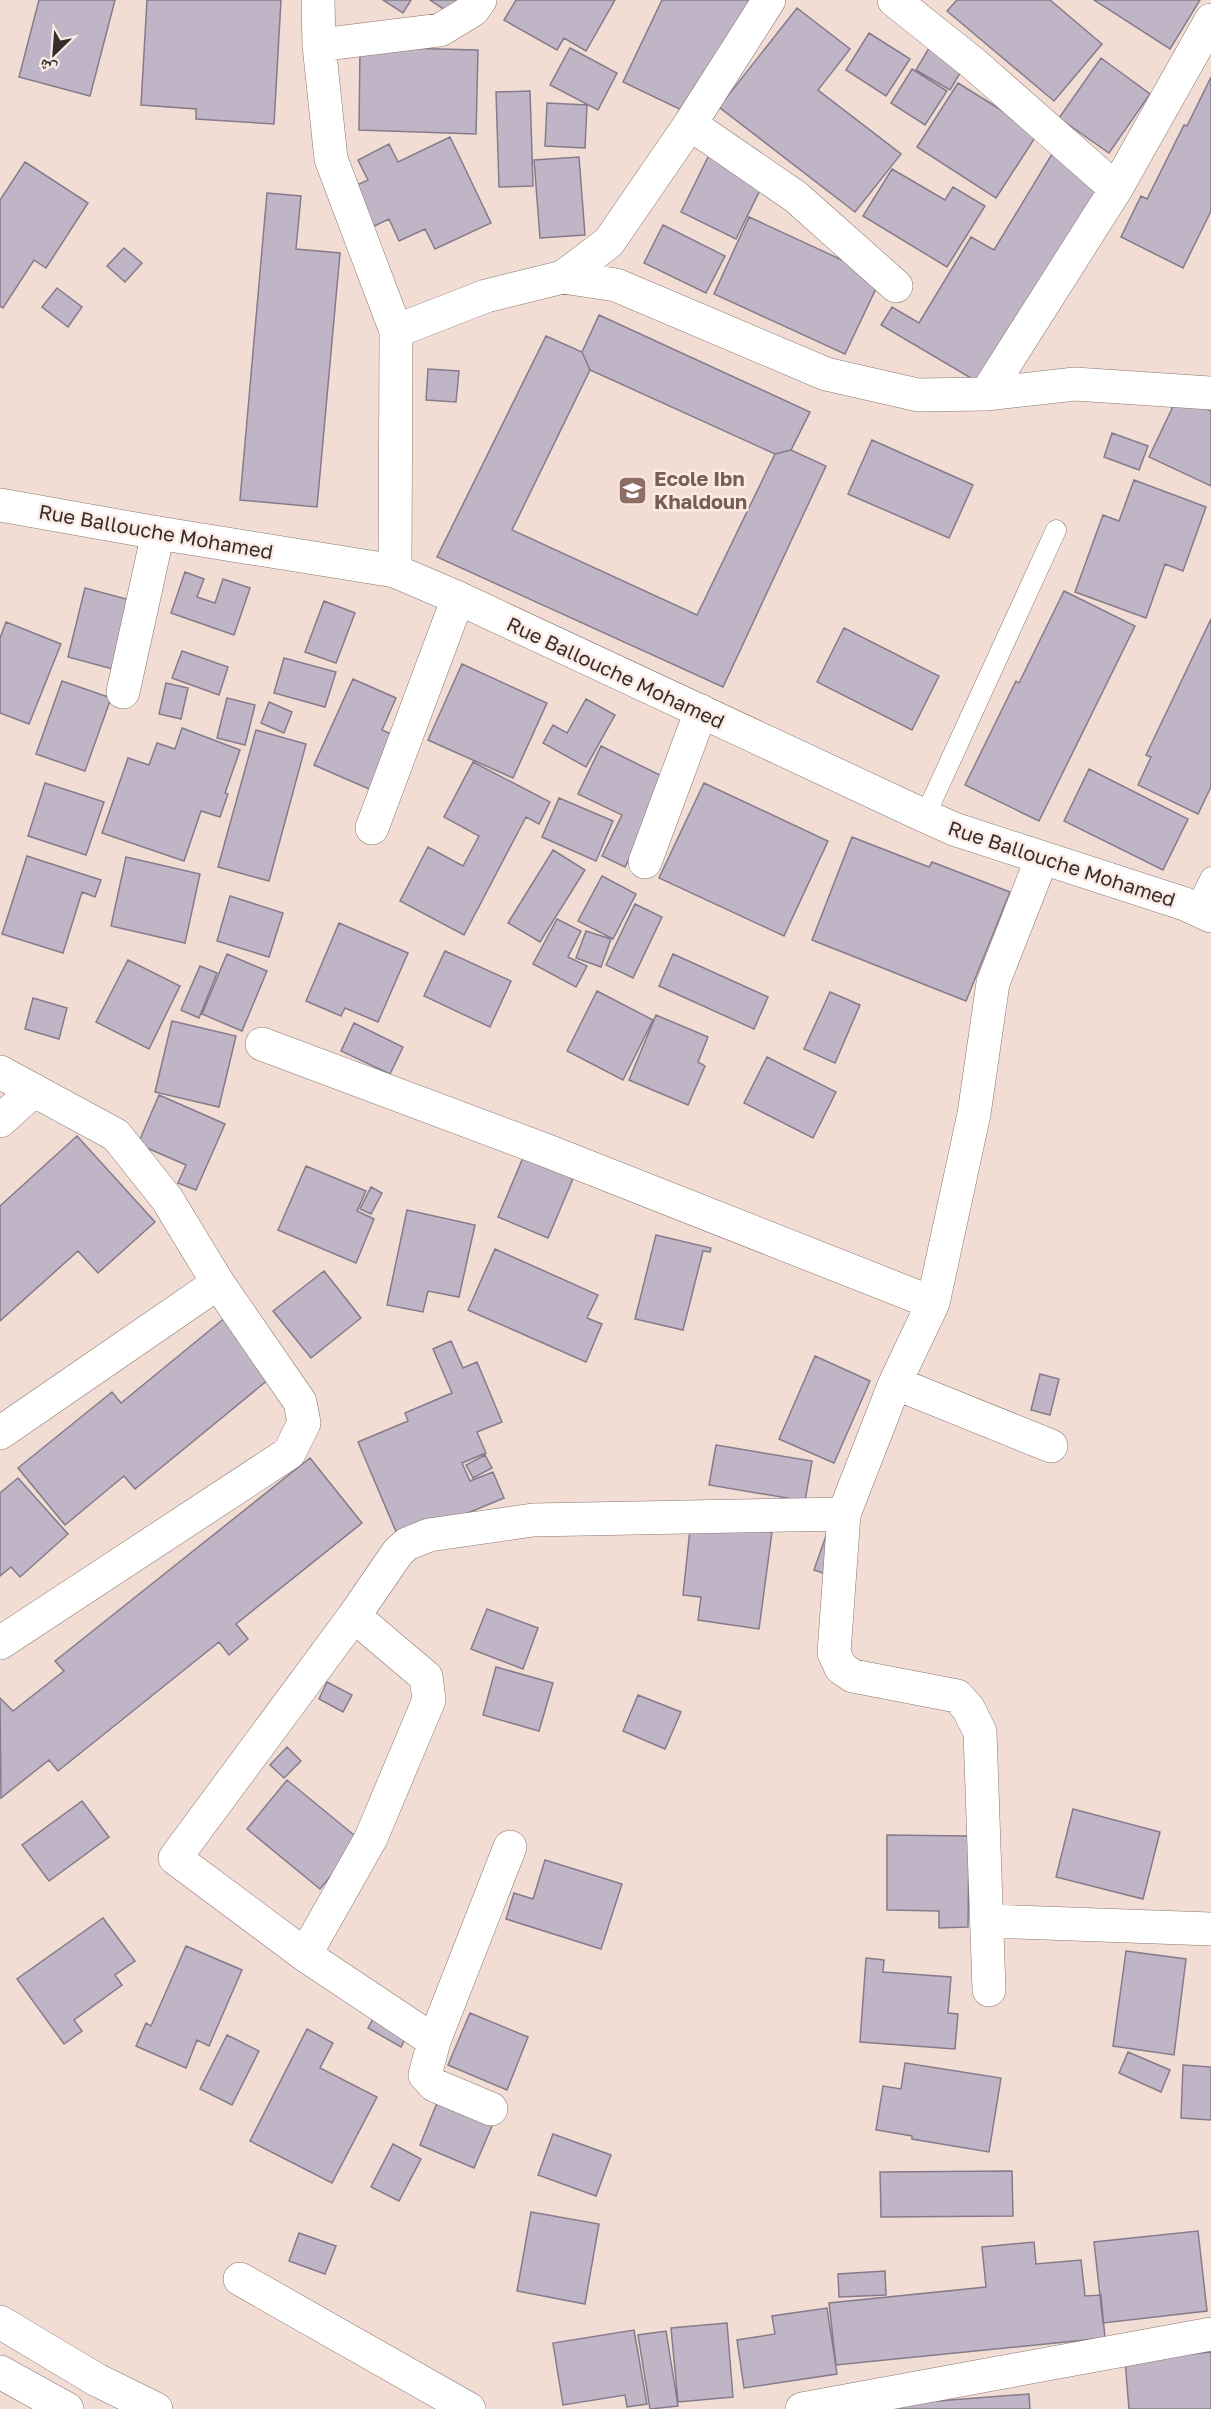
<svg xmlns="http://www.w3.org/2000/svg" width="1211" height="2409" font-family="'Golos Text','Noto Naskh Arabic',sans-serif">
  <style>
    .building { fill: #c0b5c6; stroke: #857b8b; stroke-width: 1.5 }
    .lines { fill: none; stroke-linecap: round; stroke-linejoin: round }
    .service-casing { stroke: #89766e; stroke-width: 21 }
    .minor-casing { stroke: #89766e; stroke-width: 34 }
    .tertiary-casing { stroke: #89766e; stroke-width: 34 }
    .secondary-casing { stroke: #89766e; stroke-width: 34 }
    .service { stroke: #fff; stroke-width: 20 }
    .minor { stroke: #fff; stroke-width: 33 }
    .tertiary { stroke: #fff; stroke-width: 33 }
    .secondary { stroke: #fff; stroke-width: 33 }
    .labels { text-anchor: middle; dominant-baseline: central; stroke-width: 5; stroke-linejoin: round; paint-order: stroke }
    .education-label { font-size: 20px; font-weight: bold; fill: #785e54; stroke: #fcebe4; text-anchor: start }
    .street-label { font-size: 20px; fill: #362e2b; stroke: #fcebe4 }
  </style>
  <rect width="100%" height="100%" fill="#f2ddd4"/>
  <path class="building" d="M 39,0 L 115,0 L 90,96 L 19,77 Z
    M 147,0 L 281,0 L 274,124 L 196,119 L 196,109 L 141,105 Z
    M 383,0 L 411,0 L 403,13 Z
    M 430,0 L 469,0 L 457,18 Z
    M 516,0 L 615,0 L 586,51 L 564,38 L 557,50 L 504,20 Z
    M 662,0 L 752,0 L 696,117 L 623,82 Z
    M 957,0 L 1050,0 L 1102,44 L 1054,101 L 947,11 Z
    M 1094,0 L 1200,0 L 1170,49 Z
    M 797,8 L 850,49 L 818,90 L 901,154 L 855,212 L 719,107 Z
    M 869,33 L 910,59 L 886,96 L 846,70 Z
    M 360,47 L 478,50 L 476,134 L 359,130 Z
    M 570,48 L 617,73 L 598,110 L 550,85 Z
    M 929,48 L 963,68 L 950,90 L 916,70 Z
    M 1101,58 L 1150,94 L 1109,153 L 1059,118 Z
    M 912,69 L 947,91 L 925,125 L 891,103 Z
    M 1211,77 L 1211,211 L 1183,268 L 1121,237 L 1141,196 L 1147,199 L 1184,125 L 1187,126 Z
    M 958,83 L 1038,133 L 996,198 L 917,147 Z
    M 530,91 L 533,186 L 499,187 L 496,92 Z
    M 547,103 L 587,105 L 585,148 L 545,146 Z
    M 450,137 L 491,223 L 435,249 L 425,229 L 399,241 L 389,219 L 366,230 L 346,190 L 368,180 L 358,160 L 389,144 L 398,162 Z
    M 710,153 L 765,180 L 736,239 L 681,212 Z
    M 1052,154 L 1101,184 L 981,384 L 881,325 L 892,307 L 919,323 L 971,237 L 994,250 Z
    M 579,157 L 585,235 L 540,238 L 534,160 Z
    M 25,162 L 88,203 L 46,268 L 34,260 L 3,308 L 0,306 L 0,200 Z
    M 892,169 L 945,200 L 953,187 L 985,206 L 947,267 L 863,216 Z
    M 267,193 L 301,196 L 296,249 L 340,253 L 317,507 L 240,500 Z
    M 749,217 L 881,278 L 845,354 L 714,294 Z
    M 663,225 L 725,256 L 706,293 L 644,263 Z
    M 124,248 L 142,263 L 125,282 L 107,266 Z
    M 57,288 L 82,307 L 68,327 L 42,307 Z
    M 599,315 L 810,412 L 791,450 L 775,454 L 590,370 L 582,352 Z
    M 546,336 L 582,352 L 590,370 L 512,530 L 697,615 L 775,454 L 791,450 L 826,466 L 723,687 L 437,557 Z
    M 428,369 L 459,371 L 456,402 L 426,400 Z
    M 1178,396 L 1211,411 L 1211,486 L 1149,457 Z
    M 1112,433 L 1148,446 L 1139,470 L 1104,457 Z
    M 872,440 L 973,485 L 949,538 L 848,494 Z
    M 1134,480 L 1206,507 L 1183,571 L 1165,564 L 1146,618 L 1075,592 L 1103,515 L 1119,521 Z
    M 185,572 L 204,579 L 197,597 L 215,603 L 223,579 L 250,588 L 234,635 L 171,613 Z
    M 85,588 L 130,600 L 113,669 L 68,657 Z
    M 1064,591 L 1135,626 L 1039,821 L 965,785 L 1016,681 L 1019,683 Z
    M 324,601 L 355,613 L 336,663 L 305,652 Z
    M 1211,619 L 1211,787 L 1198,814 L 1138,785 L 1151,757 L 1146,755 Z
    M 6,622 L 61,644 L 29,724 L 0,713 L 0,638 Z
    M 844,628 L 939,676 L 912,730 L 817,682 Z
    M 182,651 L 228,667 L 219,695 L 172,678 Z
    M 284,658 L 336,672 L 325,707 L 274,693 Z
    M 462,664 L 547,703 L 513,778 L 428,740 Z
    M 353,679 L 396,698 L 382,730 L 400,738 L 376,792 L 314,765 Z
    M 62,681 L 111,698 L 85,771 L 36,754 Z
    M 166,683 L 188,688 L 181,719 L 159,714 Z
    M 227,698 L 255,705 L 245,745 L 217,738 Z
    M 586,699 L 615,715 L 586,767 L 543,743 L 553,725 L 567,733 Z
    M 269,702 L 292,712 L 284,733 L 261,723 Z
    M 182,728 L 240,750 L 225,793 L 228,794 L 220,817 L 201,811 L 184,861 L 102,833 L 128,758 L 149,765 L 157,743 L 175,749 Z
    M 256,730 L 306,744 L 269,881 L 218,867 Z
    M 601,746 L 668,779 L 625,867 L 602,856 L 622,815 L 578,794 Z
    M 473,762 L 550,802 L 539,824 L 526,817 L 464,935 L 400,901 L 428,847 L 463,866 L 479,836 L 444,817 Z
    M 1089,769 L 1188,819 L 1163,870 L 1064,821 Z
    M 45,783 L 104,802 L 86,855 L 28,836 Z
    M 704,783 L 828,841 L 784,936 L 659,878 Z
    M 559,798 L 613,821 L 596,861 L 542,837 Z
    M 852,837 L 929,867 L 932,862 L 1010,892 L 966,1001 L 812,940 Z
    M 553,850 L 585,870 L 540,942 L 508,923 Z
    M 27,856 L 101,880 L 95,897 L 82,892 L 63,953 L 2,934 Z
    M 126,857 L 200,874 L 185,943 L 111,926 Z
    M 602,876 L 636,894 L 613,939 L 578,921 Z
    M 230,896 L 283,913 L 269,957 L 217,941 Z
    M 635,904 L 662,917 L 633,978 L 606,965 Z
    M 557,919 L 581,931 L 568,957 L 587,966 L 576,987 L 533,964 Z
    M 339,923 L 408,953 L 378,1022 L 345,1008 L 341,1016 L 306,1001 Z
    M 586,931 L 611,939 L 601,967 L 576,958 Z
    M 445,951 L 511,981 L 490,1027 L 424,996 Z
    M 227,954 L 267,971 L 242,1031 L 202,1014 Z
    M 673,954 L 768,997 L 754,1029 L 659,986 Z
    M 128,960 L 180,986 L 149,1049 L 96,1022 Z
    M 200,966 L 217,973 L 199,1018 L 181,1010 Z
    M 597,991 L 653,1020 L 623,1080 L 567,1051 Z
    M 830,992 L 860,1005 L 835,1063 L 804,1049 Z
    M 33,998 L 67,1008 L 59,1039 L 25,1029 Z
    M 656,1015 L 708,1037 L 698,1062 L 705,1066 L 688,1105 L 629,1080 Z
    M 172,1021 L 236,1036 L 219,1107 L 155,1092 Z
    M 354,1023 L 403,1047 L 390,1074 L 341,1051 Z
    M 767,1057 L 836,1092 L 813,1138 L 744,1103 Z
    M 159,1095 L 225,1124 L 196,1190 L 178,1183 L 186,1165 L 138,1144 Z
    M 77,1136 L 155,1222 L 98,1273 L 78,1251 L 0,1321 L 0,1206 Z
    M 525,1153 L 575,1174 L 548,1238 L 498,1217 Z
    M 306,1166 L 366,1191 L 357,1211 L 374,1219 L 356,1263 L 278,1230 Z
    M 371,1187 L 382,1193 L 371,1214 L 360,1209 Z
    M 407,1210 L 475,1225 L 459,1297 L 428,1291 L 423,1312 L 387,1305 Z
    M 656,1235 L 711,1248 L 710,1252 L 703,1251 L 683,1330 L 635,1319 Z
    M 495,1249 L 598,1295 L 587,1318 L 602,1324 L 586,1362 L 468,1310 Z
    M 324,1271 L 361,1318 L 311,1358 L 273,1311 Z
    M 226,1317 L 274,1375 L 135,1489 L 124,1476 L 65,1525 L 18,1468 L 112,1392 L 121,1403 Z
    M 451,1341 L 463,1368 L 477,1362 L 502,1422 L 477,1432 L 486,1453 L 462,1463 L 470,1481 L 493,1472 L 504,1498 L 400,1541 L 358,1442 L 408,1421 L 405,1413 L 452,1393 L 433,1349 Z
    M 815,1356 L 870,1381 L 834,1463 L 779,1439 Z
    M 1040,1374 L 1059,1379 L 1050,1415 L 1031,1410 Z
    M 716,1445 L 812,1461 L 805,1501 L 709,1485 Z
    M 485,1455 L 492,1468 L 473,1478 L 466,1465 Z
    M 310,1458 L 362,1523 L 236,1624 L 248,1639 L 229,1655 L 219,1642 L 58,1771 L 49,1760 L 1,1798 L 0,1698 L 13,1711 L 64,1671 L 55,1661 Z
    M 18,1478 L 68,1534 L 20,1577 L 11,1567 L 0,1576 L 0,1493 Z
    M 691,1520 L 772,1532 L 759,1629 L 698,1620 L 701,1597 L 683,1595 Z
    M 828,1530 L 835,1577 L 814,1570 Z
    M 487,1609 L 538,1628 L 523,1669 L 471,1649 Z
    M 496,1667 L 553,1683 L 539,1731 L 483,1715 Z
    M 327,1682 L 352,1695 L 343,1712 L 319,1699 Z
    M 638,1695 L 681,1712 L 665,1749 L 623,1731 Z
    M 287,1747 L 301,1761 L 284,1778 L 270,1765 Z
    M 287,1780 L 360,1840 L 320,1889 L 247,1829 Z
    M 82,1801 L 109,1837 L 49,1881 L 22,1845 Z
    M 1073,1809 L 1160,1832 L 1143,1899 L 1056,1877 Z
    M 887,1835 L 969,1836 L 968,1927 L 939,1928 L 939,1911 L 887,1910 Z
    M 545,1860 L 622,1884 L 601,1949 L 506,1919 L 514,1893 L 533,1899 Z
    M 103,1918 L 135,1961 L 115,1975 L 122,1985 L 74,2020 L 82,2031 L 64,2044 L 17,1979 Z
    M 186,1946 L 242,1970 L 209,2046 L 197,2040 L 186,2068 L 136,2046 L 146,2023 L 151,2026 Z
    M 1126,1951 L 1186,1959 L 1174,2055 L 1113,2046 Z
    M 866,1958 L 884,1960 L 883,1972 L 951,1977 L 948,2013 L 958,2014 L 955,2049 L 860,2042 Z
    M 378,2010 L 411,2028 L 401,2047 L 368,2028 Z
    M 470,2013 L 528,2037 L 507,2090 L 448,2065 Z
    M 307,2029 L 333,2043 L 320,2068 L 377,2097 L 332,2183 L 250,2141 Z
    M 227,2035 L 259,2051 L 232,2105 L 200,2089 Z
    M 1128,2052 L 1170,2070 L 1161,2092 L 1119,2073 Z
    M 905,2063 L 1001,2078 L 989,2152 L 912,2139 L 912,2136 L 876,2130 L 883,2086 L 901,2089 Z
    M 1183,2065 L 1211,2067 L 1211,2120 L 1181,2118 Z
    M 437,2103 L 492,2126 L 474,2168 L 420,2145 Z
    M 553,2134 L 611,2155 L 596,2196 L 538,2175 Z
    M 393,2144 L 421,2159 L 399,2201 L 371,2187 Z
    M 1012,2171 L 1013,2216 L 881,2217 L 880,2172 Z
    M 531,2212 L 599,2224 L 585,2304 L 517,2291 Z
    M 1198,2231 L 1207,2311 L 1103,2323 L 1094,2242 Z
    M 299,2233 L 336,2246 L 325,2274 L 289,2261 Z
    M 1034,2242 L 1036,2264 L 1081,2260 L 1085,2296 L 1101,2295 L 1105,2338 L 836,2365 L 829,2303 L 986,2287 L 982,2247 Z
    M 885,2271 L 886,2295 L 839,2297 L 838,2274 Z
    M 827,2308 L 837,2374 L 744,2388 L 737,2340 L 775,2334 L 772,2316 Z
    M 727,2323 L 733,2397 L 678,2402 L 671,2328 Z
    M 634,2330 L 647,2404 L 627,2407 L 625,2395 L 563,2405 L 553,2343 Z
    M 666,2331 L 678,2406 L 650,2409 L 638,2335 Z
    M 1211,2352 L 1211,2409 L 1129,2409 L 1125,2360 Z
    M 1029,2394 L 1030,2409 L 873,2409 L 873,2406 Z"/>
  <g class="lines">
    <defs>
      <path id="service" d="M 925,816 L 1056,530
        M 1195,909 L 1211,877"/>
      <path id="minor" d="M 318,0 L 319,45 L 331,159 L 396,331 L 395,571
        M 894,0 L 974,64 L 1116,189
        M 319,45 L 440,30 L 473,10 L 480,0
        M 690,124 L 796,197 L 896,286
        M 563,277 L 616,285 L 826,374 L 918,395 L 986,394 L 1075,384 L 1211,393
        M 396,331 L 486,296 L 563,277 L 609,242 L 690,124 L 769,0
        M 986,394 L 1116,189 L 1211,20
        M 123,692 L 158,533
        M 372,828 L 458,598
        M 645,862 L 701,711
        M 262,1044 L 545,1150 L 933,1303
        M 0,1072 L 116,1135 L 167,1199 L 218,1283 L 300,1402 L 304,1423 L 289,1453 L 0,1643
        M 0,1121 L 34,1090
        M 895,1383 L 1051,1446
        M 0,1433 L 218,1283
        M 354,1616 L 175,1858 L 305,1955 L 434,2041
        M 987,1921 L 1211,1929
        M 305,1955 L 371,1838 L 429,1700 L 426,1677 L 354,1616 L 398,1552 L 407,1544 L 429,1535 L 533,1520 L 844,1514
        M 989,1990 L 980,1732 L 968,1708 L 957,1696 L 853,1676 L 841,1668 L 834,1653 L 844,1514 L 895,1383 L 933,1303 L 974,1114 L 993,983 L 1042,858
        M 491,2109 L 434,2085 L 425,2075 L 434,2041 L 510,1847
        M 240,2279 L 469,2409
        M 802,2409 L 1211,2334"/>
      <path id="tertiary" d="M 0,505 L 158,533 L 395,571 L 458,598 L 925,816 L 954,829 L 1185,904 L 1211,916"/>
      <path id="secondary" d="M 0,2322 L 97,2380 L 156,2409
        M 0,2372 L 67,2409"/>
    </defs>
    <use href="#service" class="service-casing"/>
    <use href="#minor" class="minor-casing"/>
    <use href="#tertiary" class="tertiary-casing"/>
    <use href="#secondary" class="secondary-casing"/>
    <use href="#service" class="service"/>
    <use href="#minor" class="minor"/>
    <use href="#tertiary" class="tertiary"/>
    <use href="#secondary" class="secondary"/>
  </g>
  <defs>
    <symbol id="school-square" viewBox="-11 -11 22 22"><rect x="-9" y="-9" width="18" height="18" rx="4" fill="#8d6e63" stroke="#fcebe4"/><path d="M0-5L7-2L0 1L-7-2ZM-4 1L0 2.5L4 1V4Q0 6-4 4Z" fill="#fff"/></symbol>
  </defs>
  <g fill-rule="evenodd">
    <use href="#school-square" x="616" y="474" width="33" height="33"/>
  </g>
  <g class="labels">
    <g class="education-label">
      <text x="654" y="478">Ecole Ibn<tspan x="654" dy="23">Khaldoun</tspan></text>
    </g>
    <g class="street-label">
      <text transform="translate(156 531) rotate(10)">Rue Ballouche Mohamed</text>
      <text transform="translate(616 672) rotate(25)">Rue Ballouche Mohamed</text>
      <text transform="translate(1062 863) rotate(18)">Rue Ballouche Mohamed</text>
    </g>
  </g>
  <g transform="translate(54 54) rotate(205)" stroke="#fcebe4" stroke-width="4.5" paint-order="stroke">
  <path d="M0-4.5L10 22L0 15L-10 22Z" fill="#362e2b"/>
  <text y="-9" font-size="16" font-weight="bold" text-anchor="middle" fill="#362e2b">ش</text>
  </g>
</svg>
